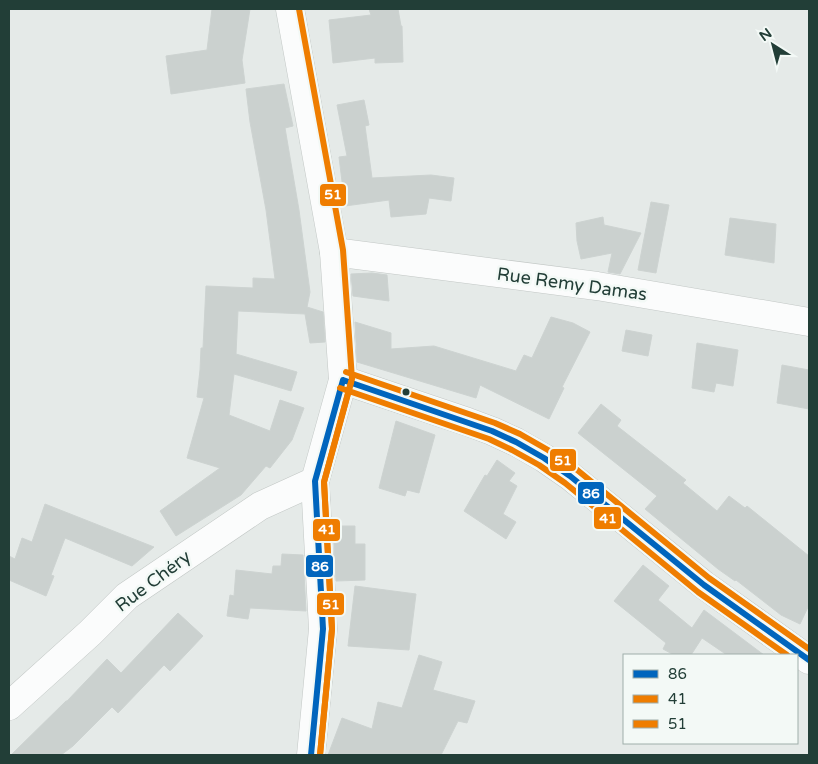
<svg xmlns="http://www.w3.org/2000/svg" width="818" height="764" font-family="'Varela Round',sans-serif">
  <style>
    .building { fill: #cbd1cf; stroke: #cdd3d1 }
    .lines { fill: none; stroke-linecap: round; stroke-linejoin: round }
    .minor-casing { stroke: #c2c7c5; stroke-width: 29 }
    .tertiary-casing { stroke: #c2c7c5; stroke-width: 29 }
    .minor { stroke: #fbfcfc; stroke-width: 28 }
    .tertiary { stroke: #fbfcfc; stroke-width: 28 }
    .bus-1-casing { stroke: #f3f9f6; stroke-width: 10 }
    .bus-2-casing { stroke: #f3f9f6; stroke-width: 10 }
    .bus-3-casing { stroke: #f3f9f6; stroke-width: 10 }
    .bus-1 { stroke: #0065bd; stroke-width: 6 }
    .bus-2 { stroke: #ef7d00; stroke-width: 6 }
    .bus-3 { stroke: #ef7d00; stroke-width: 6 }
    .bus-dot { fill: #223e37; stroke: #f3f9f6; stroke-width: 2 }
    .labels { text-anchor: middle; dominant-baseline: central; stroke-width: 5; stroke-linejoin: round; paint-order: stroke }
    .street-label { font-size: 18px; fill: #223e37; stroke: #f3f9f6 }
    .line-badge { stroke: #f3f9f6; stroke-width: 2 }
    .badge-label { font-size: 14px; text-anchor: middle; font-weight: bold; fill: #fff }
  </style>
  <rect width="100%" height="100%" fill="#e5eae8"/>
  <path class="building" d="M 212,9 L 250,9 L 242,60 L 245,83 L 171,94 L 166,56 L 207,50 Z
    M 369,9 L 398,9 L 401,26 L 402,26 L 403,62 L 375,63 L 375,58 L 333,63 L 329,20 L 371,15 Z
    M 284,84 L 293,126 L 285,128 L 299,210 L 310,292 L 307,307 L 323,312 L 325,342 L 310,343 L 305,314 L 238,311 L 236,354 L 297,372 L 291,391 L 234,374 L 229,415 L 270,431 L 280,400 L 304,408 L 292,440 L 270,468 L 266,466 L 241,495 L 176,536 L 160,511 L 220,468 L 187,458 L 204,398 L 197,397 L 200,370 L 201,348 L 203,348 L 206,286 L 253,288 L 253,278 L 275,279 L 266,210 L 250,122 L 246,89 Z
    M 364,100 L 369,125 L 365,126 L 372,178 L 431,175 L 454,178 L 451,201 L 429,198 L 426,214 L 391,217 L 389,200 L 345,206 L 339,157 L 347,156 L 337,105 Z
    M 651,202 L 669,205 L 656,273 L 638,270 Z
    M 603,217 L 604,225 L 641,233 L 620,274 L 608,272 L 612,253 L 581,259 L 577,241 L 576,223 Z
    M 730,218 L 776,224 L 774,263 L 725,255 Z
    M 372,273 L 387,275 L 389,301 L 353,296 L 351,274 Z
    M 551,317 L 573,323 L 590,332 L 562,387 L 564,388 L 549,419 L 480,385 L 476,398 L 357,362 L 355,322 L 391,333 L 391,349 L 434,346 L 516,371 L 524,355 L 532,358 Z
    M 626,330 L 652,335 L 648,356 L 622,351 Z
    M 697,343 L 738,350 L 733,386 L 716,383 L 714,392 L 692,388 Z
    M 782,365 L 809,370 L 809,409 L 777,403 Z
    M 601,404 L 621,420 L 617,426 L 686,480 L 683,483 L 717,511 L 729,496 L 745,508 L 747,506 L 809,556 L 809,605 L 800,624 L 781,615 L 736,580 L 735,581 L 718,569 L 645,509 L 657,496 L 578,433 Z
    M 396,421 L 435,435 L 419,493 L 407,490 L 405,496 L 379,488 Z
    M 497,460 L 515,473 L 509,481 L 517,486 L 503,514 L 516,522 L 506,539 L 464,511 L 485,475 L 487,476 Z
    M 45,504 L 154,547 L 132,566 L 65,538 L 51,575 L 54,576 L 46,596 L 9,580 L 9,556 L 15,559 L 22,538 L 32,542 Z
    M 333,526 L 355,526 L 355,544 L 365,544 L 365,580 L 336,581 Z
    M 282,554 L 303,555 L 306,611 L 250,608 L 248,619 L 227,616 L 230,595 L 234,596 L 236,570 L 272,574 L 273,566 L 281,566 Z
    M 643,565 L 669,586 L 658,600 L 692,628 L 704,610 L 764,655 L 727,655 L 702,638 L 691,655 L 674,655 L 663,649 L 666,643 L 614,601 Z
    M 355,586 L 416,594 L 409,650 L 348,646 Z
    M 178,613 L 203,636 L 170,671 L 164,665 L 118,713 L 112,707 L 73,746 L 61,755 L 11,755 L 66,701 L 67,701 L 107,659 L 121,673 Z
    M 419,655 L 442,662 L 433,690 L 475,701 L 467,723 L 458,721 L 441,755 L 328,755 L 342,718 L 372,729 L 378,702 L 402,708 Z"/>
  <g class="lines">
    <defs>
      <path id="minor" d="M 334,252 L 597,286 L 809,322
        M 343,380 L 468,422 L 492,431 L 516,442 L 544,458 L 570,476 L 704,585 L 809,660
        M 9,706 L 90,633 L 127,596 L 260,506 L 315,481"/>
      <path id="tertiary" d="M 290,9 L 334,252 L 343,380 L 315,481 L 323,629 L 311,755"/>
    </defs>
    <use href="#minor" class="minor-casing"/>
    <use href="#tertiary" class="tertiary-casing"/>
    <use href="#minor" class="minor"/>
    <use href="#tertiary" class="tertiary"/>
    <defs>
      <path id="bus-1" d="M 343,380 L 492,431 L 516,442 L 544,458 L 570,476 L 704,585 L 809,660
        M 311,755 L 323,629 L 315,481 L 343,380"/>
      <path id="bus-2" d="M 340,388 L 489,439 L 512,450 L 539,465 L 565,483 L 698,592 L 787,655
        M 320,755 L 332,629 L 324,482 L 351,382"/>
      <path id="bus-3" d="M 299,9 L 343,250 L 352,379 L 324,482 L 332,629 L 320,755
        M 346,372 L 495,423 L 520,434 L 548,450 L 576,469 L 709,578 L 809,649"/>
    </defs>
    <use href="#bus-1" class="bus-1-casing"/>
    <use href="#bus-2" class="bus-2-casing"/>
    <use href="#bus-3" class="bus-3-casing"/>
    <use href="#bus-1" class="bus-1"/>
    <use href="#bus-2" class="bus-2"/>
    <use href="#bus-3" class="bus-3"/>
  </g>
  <circle class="bus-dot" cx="406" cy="392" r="4.5"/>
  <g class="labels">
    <g class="street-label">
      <text transform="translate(572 284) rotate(8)">Rue Remy Damas</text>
      <text transform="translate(153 581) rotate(-37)">Rue Chéry</text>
    </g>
  </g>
  <g class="line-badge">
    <rect x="319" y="183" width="28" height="24" rx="5" fill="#ef7d00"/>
    <rect x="549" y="448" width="28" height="24" rx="5" fill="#ef7d00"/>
    <rect x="577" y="481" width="28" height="24" rx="5" fill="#0065bd"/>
    <rect x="593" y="506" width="29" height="24" rx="5" fill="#ef7d00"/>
    <rect x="312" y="518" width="29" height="24" rx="5" fill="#ef7d00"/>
    <rect x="305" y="554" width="29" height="24" rx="5" fill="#0065bd"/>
    <rect x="316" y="592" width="29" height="24" rx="5" fill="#ef7d00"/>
  </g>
  <g class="badge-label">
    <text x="333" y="199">51</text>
    <text x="563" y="465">51</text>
    <text x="591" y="498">86</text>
    <text x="608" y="523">41</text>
    <text x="327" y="534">41</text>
    <text x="320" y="571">86</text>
    <text x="331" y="609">51</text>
  </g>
  <rect width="818" height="764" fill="none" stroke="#223e37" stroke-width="20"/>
  <rect x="623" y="654" width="175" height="90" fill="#f3f9f6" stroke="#9faeaa"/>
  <rect x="633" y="670" width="25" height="8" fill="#0065bd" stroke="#9faeaa"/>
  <text x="668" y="679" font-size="15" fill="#223e37">86</text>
  <rect x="633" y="695" width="25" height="8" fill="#ef7d00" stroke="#9faeaa"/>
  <text x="668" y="704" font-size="15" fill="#223e37">41</text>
  <rect x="633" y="720" width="25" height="8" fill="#ef7d00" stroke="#9faeaa"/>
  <text x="668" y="729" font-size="15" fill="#223e37">51</text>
  <g transform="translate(773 45) rotate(324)" stroke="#f3f9f6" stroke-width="4" paint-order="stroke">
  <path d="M0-4L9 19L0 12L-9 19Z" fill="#223e37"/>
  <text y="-8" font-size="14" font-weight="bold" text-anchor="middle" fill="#223e37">N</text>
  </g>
</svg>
